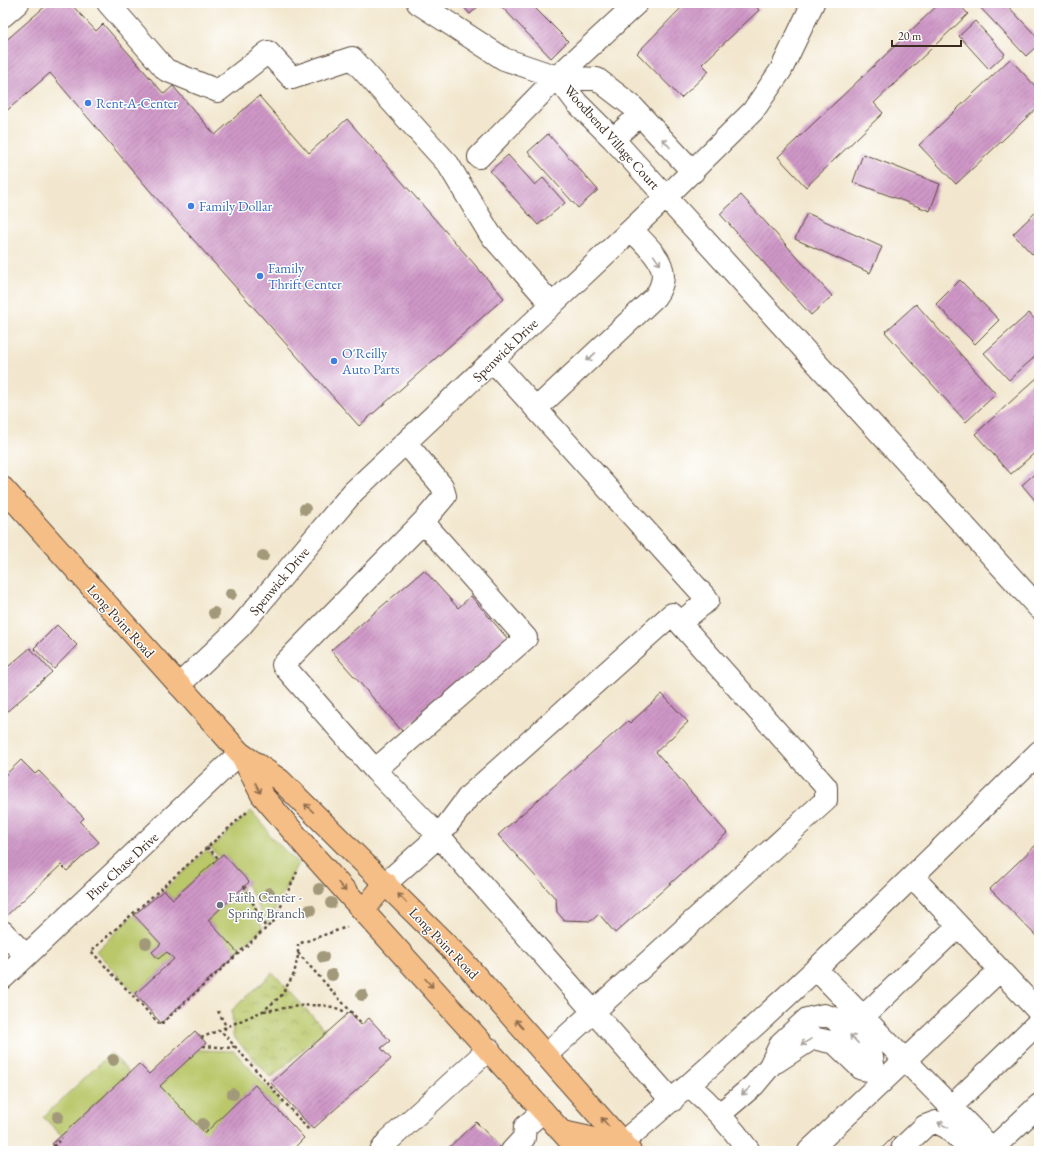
<svg xmlns="http://www.w3.org/2000/svg" width="1042" height="1154" font-family="'EB Garamond',serif">
  <style>
    .grass { fill: #bac86a; stroke: #7a7944 }
    .park { fill: url(#park-crowns); stroke: #7a7944 }
    .building { fill: url(#building-hatch) }
    .lines { fill: none; stroke-linecap: round; stroke-linejoin: round }
    .minor-casing { stroke: #564638; stroke-width: 24 }
    .major-casing { stroke: #564638; stroke-width: 24 }
    .path { stroke: #564638; stroke-width: 2.5; stroke-dasharray: 3 3; stroke-linecap: butt }
    .minor { stroke: #fff; stroke-width: 22 }
    .major { stroke: #f6be87; stroke-width: 22 }
    .tree { fill: #a2997a }
    .oneway { stroke: #a79f9a }
    .oneway2 { stroke: #8f6d4d }
    .shop-dot { fill: #3f7fe0; stroke: #fff; stroke-width: 1.5 }
    .worship-dot { fill: #6b7280; stroke: #fff; stroke-width: 1.5 }
    .labels { text-anchor: middle; dominant-baseline: central; stroke-width: 3; stroke-linejoin: round; paint-order: stroke }
    .shop-label { font-size: 14px; fill: #366cbe; stroke: #fff; text-anchor: start }
    .street-label { font-size: 14px; fill: #3b2a1e; stroke: #fff }
    .worship-label { font-size: 14px; fill: #5b616d; stroke: #fff; text-anchor: start }
  </style>
  <defs>
    <pattern id="park-crowns" width="20" height="18" patternUnits="userSpaceOnUse"><rect width="20" height="18" fill="#bac86a"/><path d="M2 6a3 3 0 1 1 6 0M12 15a3 3 0 1 1 6 0" fill="none" stroke="#98a357"/></pattern>
    <pattern id="building-hatch" width="6" height="6" patternUnits="userSpaceOnUse"><rect width="6" height="6" fill="#cf97c7"/><path d="M-1 1l2-2M0 6l6-6M5 7l2-2" fill="none" stroke="#a97ba1"/></pattern>
  </defs>
  <rect width="100%" height="100%" fill="#fff"/>
  <filter id="ink" filterUnits="userSpaceOnUse"><feTurbulence type="fractalNoise" baseFrequency=".025" numOctaves="2"/><feDisplacementMap in="SourceGraphic" scale="8" xChannelSelector="R" yChannelSelector="G"/><feConvolveMatrix kernelMatrix="1 2 1 2 8 2 1 2 1" color-interpolation-filters="sRGB"/></filter>
  <filter id="wash" filterUnits="userSpaceOnUse"><feTurbulence type="fractalNoise" baseFrequency=".012" numOctaves="4" result="noise"/><feDisplacementMap in="SourceGraphic" scale="16" xChannelSelector="R" yChannelSelector="G"/><feGaussianBlur stdDeviation="0.9" result="paint"/><feColorMatrix in="noise" values="0 0 0 0 0 0 0 0 0 0 0 0 0 0 0 0 0 1.4 0 .05"/><feComposite in="paint" operator="in"/></filter>
  <g filter="url(#wash)">
    <rect width="100%" height="100%" fill="#f2e7ce"/>
    <path class="grass" d="M 251,811 L 266,828 L 269,835 L 298,863 L 267,925 L 249,888 L 246,885 L 249,882 L 223,854 L 219,857 L 211,848 Z
      M 207,850 L 216,860 L 173,899 L 164,890 Z
      M 242,888 L 263,928 L 236,951 L 208,920 Z
      M 134,915 L 161,944 L 153,952 L 158,959 L 167,952 L 174,959 L 135,994 L 96,951 Z
      M 198,1050 L 234,1051 L 281,1103 L 276,1108 L 255,1085 L 205,1133 L 160,1086 Z
      M 111,1053 L 129,1072 L 62,1136 L 43,1117 Z"/>
    <path class="park" d="M 273,973 L 325,1030 L 271,1078 L 233,1036 L 232,1010 Z"/>
    <g id="blocks">
      <path class="building" d="M 49,3 L 70,3 L 96,31 L 103,24 L 164,94 L 173,86 L 215,135 L 259,96 L 309,153 L 347,119 L 504,298 L 359,426 L 151,192 L 50,73 L 3,114 L 3,43 Z
        M 460,3 L 482,3 L 470,14 Z
        M 502,3 L 530,3 L 568,41 L 551,58 L 500,5 Z
        M 686,3 L 753,3 L 759,10 L 702,64 L 709,71 L 681,98 L 637,53 Z
        M 940,3 L 958,3 L 968,14 L 874,103 L 883,113 L 806,187 L 778,157 Z
        M 976,3 L 1005,3 L 1039,39 L 1039,44 L 1026,56 Z
        M 975,21 L 1005,54 L 989,69 L 959,36 Z
        M 1010,59 L 1039,90 L 1039,106 L 956,184 L 919,145 Z
        M 548,134 L 598,190 L 578,208 L 528,152 Z
        M 863,154 L 940,184 L 930,211 L 853,182 Z
        M 508,155 L 535,185 L 543,178 L 565,203 L 538,225 L 490,171 Z
        M 741,195 L 832,296 L 811,315 L 720,214 Z
        M 1039,209 L 1039,246 L 1032,254 L 1013,234 Z
        M 807,213 L 882,247 L 870,273 L 795,239 Z
        M 960,280 L 999,320 L 975,344 L 936,304 Z
        M 916,304 L 996,394 L 966,422 L 885,332 Z
        M 1029,313 L 1039,324 L 1039,353 L 1009,380 L 984,353 Z
        M 1039,376 L 1039,449 L 1011,474 L 975,434 Z
        M 1039,470 L 1039,505 L 1022,485 Z
        M 424,570 L 458,608 L 471,596 L 508,639 L 402,731 L 331,650 Z
        M 57,625 L 77,645 L 54,669 L 34,648 Z
        M 30,648 L 52,672 L 3,715 L 3,671 Z
        M 662,694 L 688,722 L 656,752 L 727,833 L 615,933 L 599,914 L 591,921 L 564,920 L 557,912 L 556,899 L 498,835 L 628,721 L 630,723 Z
        M 21,760 L 35,774 L 39,771 L 84,818 L 80,822 L 99,842 L 67,871 L 61,865 L 7,915 L 3,911 L 3,777 Z
        M 1039,842 L 1039,939 L 990,889 Z
        M 223,854 L 249,882 L 208,920 L 238,953 L 161,1023 L 135,994 L 174,959 L 167,952 L 158,959 L 152,952 L 161,944 L 134,915 L 164,890 L 173,899 Z
        M 350,1012 L 361,1025 L 369,1018 L 390,1041 L 381,1048 L 391,1059 L 313,1129 L 271,1083 Z
        M 195,1031 L 206,1043 L 160,1086 L 205,1133 L 255,1085 L 304,1138 L 291,1151 L 59,1151 L 52,1144 L 139,1064 L 149,1074 Z
        M 476,1122 L 502,1149 L 500,1151 L 445,1151 Z
        M 893,1137 L 907,1151 L 879,1151 Z"/>
    </g>
  </g>
  <g filter="url(#ink)">
    <use href="#blocks" fill-opacity="0" stroke="#564638" stroke-width="1"/>
    <g class="lines">
      <defs>
        <path id="minor" d="M 108,3 L 166,70 L 218,91 L 268,52 L 292,78 L 352,58 L 448,164 L 490,234 L 552,305
          M 418,3 L 504,59 L 557,77 L 597,79 L 631,105 L 693,172
          M 3,16 L 18,3
          M 557,77 L 577,103 L 613,139 L 1039,608
          M 613,139 L 640,115
          M 479,157 L 557,77 L 637,3
          M 493,361 L 708,600 L 680,623
          M 536,409 L 655,297 C 676,268 651,251 632,230
          M 406,443 L 442,486 L 445,496 L 423,522 L 283,665 L 375,770 L 439,836 L 672,1101
          M 179,685 L 240,627 L 353,492 L 666,197 L 753,111 L 781,70 L 813,3
          M 375,770 L 526,638 L 423,522
          M 913,877 L 1039,1012
          M 386,883 L 439,836 L 469,796 L 672,614 L 826,787 L 826,800 L 547,1054
          M 3,932 L 26,956
          M 816,969 L 994,1151
          M 3,978 L 240,753
          M 863,1017 L 958,926
          M 776,1062 L 813,1038 L 835,1043 L 862,1069 L 874,1071
          M 689,1085 C 712,1105 731,1126 749,1151
          M 951,1107 L 1039,1022
          M 720,1114 L 754,1085 L 770,1066 L 781,1043 L 807,1019 L 824,1015 L 834,1018 L 872,1057 L 874,1071 L 883,1080
          M 623,1142 C 768,1019 904,886 1039,752
          M 903,1147 L 925,1126 L 936,1122 L 948,1128 L 971,1151
          M 992,1149 L 1039,1105
          M 381,1151 L 388,1141 L 489,1049
          M 512,1151 L 524,1138 L 525,1127 L 543,1111
          M 809,1151 L 1000,970"/>
        <path id="major" d="M 3,488 L 240,753 L 280,780 L 462,960 L 630,1151
          M 241,754 L 262,795 L 313,855 L 579,1151
          M 363,910 L 386,883
          M 563,1132 L 595,1139 L 611,1149 L 623,1142"/>
      </defs>
      <use href="#minor" class="minor-casing"/>
      <use href="#major" class="major-casing"/>
      <path class="path" d="M 247,812 L 91,951 L 160,1025 L 274,921 L 297,872
        M 207,847 L 218,858
        M 244,886 L 266,928
        M 298,953 L 362,1024
        M 218,1011 L 226,1026 L 223,1033 L 309,1130
        M 264,1011 C 289,1008 326,998 348,1014
        M 201,1038 L 263,1011 L 281,996 L 294,974 L 298,956 L 298,944 L 347,927
        M 203,1046 L 232,1048 L 234,1046
        M 49,1151 L 62,1138"/>
      <use href="#minor" class="minor"/>
      <use href="#major" class="major"/>
    </g>
    <g class="tree">
      <circle cx="305" cy="509" r="6"/>
      <circle cx="263" cy="556" r="6"/>
      <circle cx="231" cy="594" r="6"/>
      <circle cx="214" cy="613" r="6"/>
      <circle cx="319" cy="889" r="6"/>
      <circle cx="269" cy="893" r="6"/>
      <circle cx="331" cy="903" r="6"/>
      <circle cx="310" cy="910" r="6"/>
      <circle cx="146" cy="943" r="6"/>
      <circle cx="323" cy="957" r="6"/>
      <circle cx="332" cy="975" r="6"/>
      <circle cx="362" cy="995" r="6"/>
      <circle cx="113" cy="1060" r="6"/>
      <circle cx="233" cy="1094" r="6"/>
      <circle cx="58" cy="1117" r="6"/>
      <circle cx="203" cy="1124" r="6"/>
    </g>
    <defs><path id="oneway-shaft" d="M-6 0H5M1.5-3L5.5 0L1.5 3" fill="none" stroke-width="1.6" stroke-linecap="round" stroke-linejoin="round"/></defs>
    <g class="oneway">
      <use href="#oneway-shaft" transform="translate(666 143) rotate(-132)"/>
      <use href="#oneway-shaft" transform="translate(657 260) rotate(55)"/>
      <use href="#oneway-shaft" transform="translate(591 357) rotate(137)"/>
      <use href="#oneway-shaft" transform="translate(854 1039) rotate(-134)"/>
      <use href="#oneway-shaft" transform="translate(806 1042) rotate(148)"/>
      <use href="#oneway-shaft" transform="translate(746 1091) rotate(139)"/>
      <use href="#oneway-shaft" transform="translate(943 1125) rotate(-152)"/>
    </g>
    <g class="oneway2">
      <use href="#oneway-shaft" transform="translate(258 788) rotate(63)"/>
      <use href="#oneway-shaft" transform="translate(309 808) rotate(-136)"/>
      <use href="#oneway-shaft" transform="translate(342 887) rotate(48)"/>
      <use href="#oneway-shaft" transform="translate(402 898) rotate(-135)"/>
      <use href="#oneway-shaft" transform="translate(429 983) rotate(48)"/>
      <use href="#oneway-shaft" transform="translate(519 1024) rotate(-132)"/>
      <use href="#oneway-shaft" transform="translate(605 1122) rotate(-131)"/>
    </g>
  </g>
  <g class="shop-dot">
    <circle cx="88" cy="103" r="4"/>
    <circle cx="191" cy="206" r="4"/>
    <circle cx="260" cy="276" r="4"/>
    <circle cx="334" cy="361" r="4"/>
  </g>
  <circle class="worship-dot" cx="220" cy="905" r="4"/>
  <g class="labels">
    <g class="shop-label">
      <text x="96" y="103">Rent-A-Center</text>
      <text x="199" y="206">Family Dollar</text>
      <text x="268" y="268">Family<tspan x="268" dy="16">Thrift Center</tspan></text>
      <text x="342" y="353">O'Reilly<tspan x="342" dy="16">Auto Parts</tspan></text>
    </g>
    <g class="street-label">
      <text transform="translate(612 137) rotate(48)">Woodbend Village Court</text>
      <text transform="translate(505 350) rotate(-44)">Spenwick Drive</text>
      <text transform="translate(279 581) rotate(-50)">Spenwick Drive</text>
      <text transform="translate(121 621) rotate(48)">Long Point Road</text>
      <text transform="translate(122 866) rotate(-43)">Pine Chase Drive</text>
      <text transform="translate(444 943) rotate(46)">Long Point Road</text>
    </g>
    <g class="worship-label">
      <text x="228" y="897">Faith Center -<tspan x="228" dy="16">Spring Branch</tspan></text>
    </g>
  </g>
  <rect width="1042" height="1154" fill="none" stroke="#fff" stroke-width="16"/>
  <path d="M892 40v6h69v-6" fill="none" stroke="#3b2a1e" stroke-width="2"/>
  <text x="898" y="40" font-size="12" fill="#3b2a1e" stroke="#ffffff" stroke-width="3" paint-order="stroke">20 m</text>
</svg>
